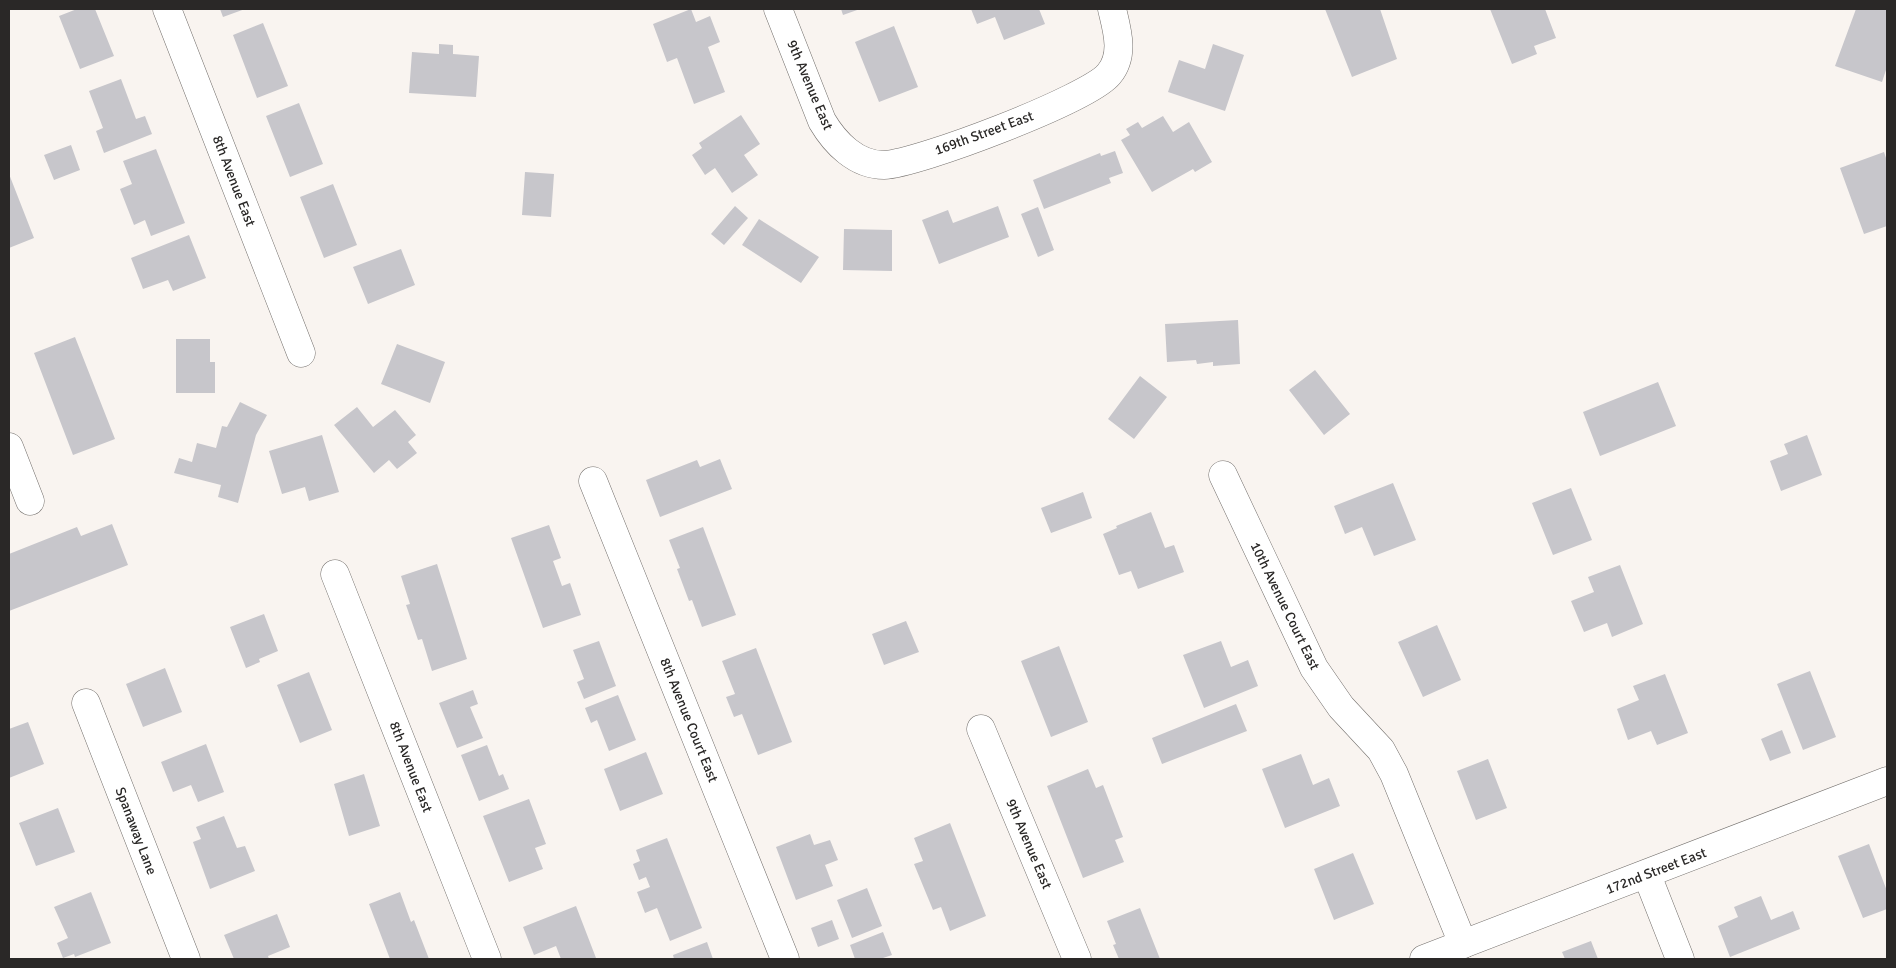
<svg xmlns="http://www.w3.org/2000/svg" width="1896" height="968" font-family="Signika,sans-serif">
  <style>
    .building { fill: #c7c6cb }
    .lines { fill: none; stroke-linecap: round; stroke-linejoin: round }
    .minor-casing { stroke: #74706d; stroke-width: 29 }
    .tertiary-casing { stroke: #74706d; stroke-width: 29 }
    .minor { stroke: #fff; stroke-width: 28 }
    .tertiary { stroke: #fff; stroke-width: 28 }
    .labels { text-anchor: middle; dominant-baseline: central; stroke-width: 5; stroke-linejoin: round; paint-order: stroke }
    .street-label { font-size: 14px; fill: #2a2827; stroke: #fff }
  </style>
  <rect width="100%" height="100%" fill="#f9f4f0"/>
  <path class="building" d="M 77,9 L 95,9 L 114,56 L 80,69 L 59,16 Z
    M 220,9 L 245,9 L 223,17 Z
    M 691,9 L 696,22 L 710,16 L 720,42 L 708,47 L 725,92 L 694,104 L 677,58 L 667,62 L 653,24 Z
    M 841,9 L 860,9 L 843,15 Z
    M 971,9 L 1039,9 L 1045,24 L 1004,40 L 995,17 L 977,24 Z
    M 1325,9 L 1380,9 L 1397,59 L 1352,77 Z
    M 1490,9 L 1545,9 L 1556,38 L 1534,46 L 1537,54 L 1512,64 Z
    M 1856,9 L 1887,9 L 1887,67 L 1882,82 L 1835,66 Z
    M 263,23 L 288,86 L 257,98 L 233,35 Z
    M 894,26 L 918,87 L 879,102 L 855,42 Z
    M 439,44 L 453,45 L 453,54 L 479,56 L 476,97 L 409,93 L 412,52 L 439,54 Z
    M 1213,44 L 1244,55 L 1225,111 L 1168,92 L 1179,60 L 1205,69 Z
    M 121,79 L 136,119 L 145,116 L 152,134 L 104,153 L 96,131 L 103,128 L 89,91 Z
    M 299,103 L 323,164 L 290,177 L 266,116 Z
    M 741,115 L 760,144 L 744,155 L 758,175 L 732,193 L 715,168 L 705,175 L 692,155 L 702,148 L 699,143 Z
    M 1163,116 L 1173,132 L 1189,122 L 1212,162 L 1195,172 L 1193,169 L 1152,192 L 1121,140 L 1130,135 L 1126,129 L 1138,122 L 1142,128 Z
    M 71,145 L 80,170 L 54,180 L 44,155 Z
    M 156,149 L 185,223 L 151,236 L 145,220 L 134,225 L 120,189 L 132,184 L 123,161 Z
    M 1115,151 L 1123,173 L 1109,178 L 1111,183 L 1044,209 L 1033,180 L 1100,153 L 1101,156 Z
    M 1884,152 L 1887,161 L 1887,226 L 1864,234 L 1840,168 Z
    M 525,172 L 554,174 L 551,217 L 522,215 Z
    M 9,174 L 34,238 L 9,248 Z
    M 333,184 L 357,245 L 324,258 L 300,197 Z
    M 735,206 L 748,218 L 724,245 L 711,234 Z
    M 998,206 L 1009,237 L 939,264 L 922,220 L 948,210 L 953,223 Z
    M 1038,207 L 1054,250 L 1038,257 L 1021,214 Z
    M 759,219 L 819,257 L 801,283 L 742,245 Z
    M 844,229 L 892,230 L 892,271 L 843,270 Z
    M 189,235 L 206,278 L 173,291 L 168,280 L 143,289 L 131,258 Z
    M 401,249 L 415,285 L 368,304 L 353,267 Z
    M 1238,320 L 1240,364 L 1213,366 L 1213,362 L 1197,364 L 1196,360 L 1167,362 L 1165,324 Z
    M 75,337 L 115,439 L 73,455 L 34,353 Z
    M 176,339 L 210,339 L 210,362 L 215,362 L 215,393 L 176,393 Z
    M 397,344 L 445,362 L 430,403 L 381,384 Z
    M 1315,370 L 1350,414 L 1324,435 L 1289,390 Z
    M 1140,376 L 1167,397 L 1134,439 L 1108,419 Z
    M 1658,382 L 1676,426 L 1600,456 L 1583,412 Z
    M 240,402 L 267,415 L 256,435 L 238,503 L 218,497 L 221,485 L 174,473 L 179,458 L 192,462 L 197,443 L 216,448 L 222,426 L 227,427 Z
    M 357,407 L 373,427 L 395,410 L 416,435 L 408,442 L 417,453 L 397,469 L 389,460 L 374,473 L 334,425 Z
    M 322,435 L 339,492 L 309,501 L 305,487 L 282,494 L 269,451 Z
    M 1807,435 L 1822,475 L 1781,491 L 1770,461 L 1788,454 L 1784,444 Z
    M 720,459 L 732,489 L 660,517 L 646,480 L 697,460 L 700,467 Z
    M 1393,483 L 1416,540 L 1374,556 L 1362,527 L 1345,534 L 1334,506 Z
    M 1571,488 L 1592,540 L 1553,555 L 1532,503 Z
    M 1083,492 L 1092,518 L 1051,533 L 1041,508 Z
    M 1151,512 L 1165,548 L 1174,545 L 1184,572 L 1138,589 L 1131,571 L 1119,575 L 1103,534 L 1117,528 L 1116,526 Z
    M 112,524 L 128,565 L 9,611 L 9,554 L 77,527 L 81,536 Z
    M 549,525 L 561,558 L 553,561 L 562,586 L 570,583 L 581,615 L 543,628 L 511,538 Z
    M 703,527 L 736,615 L 702,627 L 692,600 L 689,601 L 677,569 L 680,568 L 669,540 Z
    M 437,564 L 467,659 L 432,671 L 422,639 L 418,640 L 406,605 L 410,604 L 401,576 Z
    M 1620,565 L 1643,624 L 1612,637 L 1607,623 L 1584,632 L 1571,601 L 1594,592 L 1588,577 Z
    M 264,614 L 278,651 L 259,659 L 260,662 L 246,668 L 230,627 Z
    M 906,621 L 919,652 L 884,665 L 872,634 Z
    M 1437,625 L 1461,680 L 1423,697 L 1398,642 Z
    M 599,641 L 616,686 L 584,699 L 577,682 L 584,679 L 573,650 Z
    M 1221,641 L 1231,667 L 1248,660 L 1258,686 L 1204,708 L 1183,655 Z
    M 1059,646 L 1088,722 L 1051,737 L 1021,661 Z
    M 756,648 L 792,742 L 758,755 L 742,714 L 734,717 L 726,697 L 735,694 L 722,661 Z
    M 165,668 L 182,712 L 143,727 L 126,684 Z
    M 1810,671 L 1836,737 L 1803,750 L 1777,684 Z
    M 309,672 L 332,730 L 300,743 L 277,685 Z
    M 1665,674 L 1688,733 L 1657,745 L 1651,731 L 1628,740 L 1617,709 L 1639,700 L 1633,686 Z
    M 473,690 L 478,704 L 470,707 L 483,738 L 457,748 L 439,703 Z
    M 618,695 L 636,740 L 609,751 L 597,720 L 591,723 L 585,708 Z
    M 1236,704 L 1247,731 L 1162,764 L 1152,738 Z
    M 28,722 L 44,764 L 9,778 L 9,729 Z
    M 1782,730 L 1791,753 L 1770,761 L 1761,739 Z
    M 206,744 L 224,792 L 198,802 L 191,785 L 173,792 L 161,762 Z
    M 487,745 L 499,776 L 503,774 L 509,789 L 479,801 L 461,755 Z
    M 646,752 L 663,794 L 620,811 L 604,769 Z
    M 1301,754 L 1313,785 L 1329,778 L 1340,806 L 1285,828 L 1262,769 Z
    M 1488,759 L 1507,808 L 1476,820 L 1457,771 Z
    M 1088,769 L 1096,788 L 1103,785 L 1123,837 L 1115,840 L 1124,862 L 1083,878 L 1047,786 Z
    M 364,774 L 380,826 L 349,836 L 334,784 Z
    M 529,799 L 546,844 L 535,848 L 543,869 L 509,882 L 483,816 Z
    M 58,808 L 75,852 L 36,866 L 19,823 Z
    M 224,816 L 237,848 L 245,846 L 255,871 L 210,889 L 193,842 L 201,839 L 196,827 Z
    M 950,823 L 986,916 L 950,931 L 941,907 L 933,910 L 914,864 L 923,861 L 914,838 Z
    M 810,834 L 814,845 L 830,840 L 838,860 L 825,865 L 833,886 L 796,900 L 776,847 Z
    M 667,838 L 702,928 L 670,941 L 657,908 L 645,913 L 637,892 L 650,887 L 646,877 L 639,880 L 633,864 L 640,861 L 636,850 Z
    M 1869,844 L 1887,891 L 1887,909 L 1863,918 L 1838,856 Z
    M 1353,853 L 1374,904 L 1334,920 L 1314,869 Z
    M 867,888 L 882,926 L 852,938 L 837,900 Z
    M 91,892 L 111,943 L 75,957 L 74,954 L 63,958 L 57,943 L 68,938 L 54,907 Z
    M 400,892 L 411,922 L 414,920 L 429,959 L 390,959 L 369,904 Z
    M 1761,896 L 1771,920 L 1793,911 L 1800,929 L 1730,957 L 1718,926 L 1738,917 L 1734,907 Z
    M 576,906 L 596,958 L 561,959 L 556,946 L 534,955 L 523,927 Z
    M 1140,908 L 1160,959 L 1119,959 L 1113,945 L 1116,944 L 1107,921 Z
    M 277,914 L 290,947 L 268,956 L 269,959 L 234,959 L 224,935 Z
    M 832,920 L 839,939 L 818,947 L 811,928 Z
    M 883,932 L 892,955 L 880,959 L 855,959 L 850,945 Z
    M 1591,941 L 1598,959 L 1565,959 L 1562,952 Z
    M 707,942 L 713,959 L 674,959 L 673,955 Z"/>
  <g class="lines">
    <defs>
      <path id="minor" d="M 167,9 L 301,353
        M 778,9 L 822,121 C 835,143 856,165 884,165 C 917,164 1089,99 1109,74 C 1125,55 1117,30 1112,9
        M 9,447 L 30,501
        M 1223,475 L 1314,668 L 1341,707 L 1381,750 L 1394,774 L 1463,944
        M 593,481 L 785,959
        M 335,574 L 487,959
        M 86,703 L 186,959
        M 981,729 L 1077,959
        M 1647,875 L 1680,959"/>
      <path id="tertiary" d="M 1424,959 L 1887,781"/>
    </defs>
    <use href="#minor" class="minor-casing"/>
    <use href="#tertiary" class="tertiary-casing"/>
    <use href="#minor" class="minor"/>
    <use href="#tertiary" class="tertiary"/>
  </g>
  <g class="labels">
    <g class="street-label">
      <text transform="translate(810 85) rotate(67)">9th Avenue East</text>
      <text transform="translate(984 133) rotate(-20)">169th Street East</text>
      <text transform="translate(234 181) rotate(69)">8th Avenue East</text>
      <text transform="translate(1285 606) rotate(64)">10th Avenue Court East</text>
      <text transform="translate(689 720) rotate(68)">8th Avenue Court East</text>
      <text transform="translate(411 767) rotate(69)">8th Avenue East</text>
      <text transform="translate(136 831) rotate(69)">Spanaway Lane</text>
      <text transform="translate(1029 844) rotate(67)">9th Avenue East</text>
      <text transform="translate(1656 871) rotate(-21)">172nd Street East</text>
    </g>
  </g>
  <rect width="1896" height="968" fill="none" stroke="#2a2827" stroke-width="20"/>
</svg>
